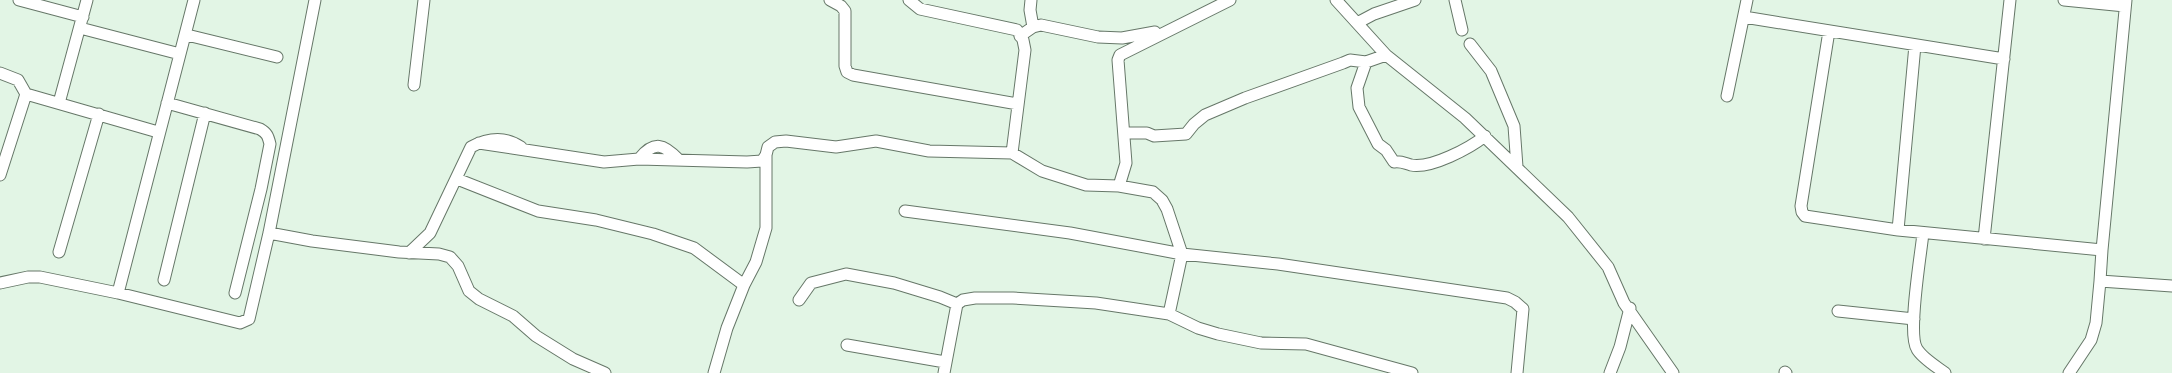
<svg xmlns="http://www.w3.org/2000/svg" width="2172" height="373" font-family="'Fira Sans Condensed',sans-serif">
  <style>
    .lines { fill: none; stroke-linecap: round; stroke-linejoin: round }
    .minor-casing { stroke: #667768; stroke-width: 13 }
    .minor { stroke: #fff; stroke-width: 11 }
  </style>
  <rect width="100%" height="100%" fill="#e2f5e5"/>
  <g class="lines">
    <defs>
      <path id="minor" d="M 19,0 L 83,17
        M 830,0 L 841,6 L 845,11 L 845,66 L 847,72 L 853,75 L 1018,104
        M 909,0 L 920,9 L 1017,30 L 1023,40 L 1025,50 L 1012,153
        M 1031,0 L 1030,10 L 1033,27
        M 1336,0 L 1386,55 L 1465,118 L 1568,217 L 1608,267 L 1624,303 L 1673,373
        M 1455,0 L 1462,30
        M 2064,0 L 2125,6
        M 1744,17 L 2004,59
        M 1357,23 L 1374,14 L 1415,0
        M 80,28 L 180,54
        M 1829,31 L 1801,206 L 1802,212 L 1805,216 L 1898,230 L 2102,250 L 2100,281 L 2172,286
        M 187,35 L 277,57
        M 1020,36 L 1033,27 L 1041,25 L 1098,37 L 1122,38 L 1155,32
        M 1470,44 L 1491,71 L 1514,126 L 1517,167
        M 1366,62 L 1357,88 L 1359,107 L 1378,144 L 1386,150 L 1394,162 C 1401,161 1404,163 1411,165 C 1431,169 1470,148 1485,136
        M 0,73 L 18,80 L 26,94 L 158,132
        M 414,85 L 424,0
        M 1727,96 L 1747,0
        M 59,103 L 87,0
        M 167,103 L 260,129 C 267,133 268,136 270,144 L 261,189 L 235,293
        M 1125,133 L 1147,133 L 1154,136 L 1186,134 L 1194,124 L 1205,115 L 1245,98 L 1343,63 L 1350,60 L 1366,62 L 1386,55
        M 479,143 L 604,162 L 639,159 L 747,162 L 762,161 L 766,155
        M 639,159 C 654,140 664,144 679,160
        M 0,175 L 26,94
        M 457,179 L 538,211 L 596,220 L 653,234 L 694,248 L 744,285
        M 1119,186 L 1126,163 L 1118,60 L 1120,55 L 1230,0
        M 905,211 L 1070,233 L 1182,254 L 1278,264 L 1507,298 L 1515,302 L 1523,309 L 1517,373
        M 1898,230 L 1915,45
        M 269,233 L 312,241 L 399,252 L 439,254 L 450,257 L 458,266 L 469,291 L 479,299 L 513,316 L 536,336 L 573,359 L 605,373
        M 1923,233 C 1921,254 1907,334 1917,349 C 1922,358 1937,367 1945,373
        M 1984,239 L 2010,0
        M 2102,250 L 2126,0
        M 59,252 L 99,114
        M 409,253 L 430,233 L 471,147 C 488,138 505,136 521,147
        M 164,280 L 205,113
        M 0,283 L 28,277 L 40,277 L 118,293 L 240,323 L 249,319 L 269,233 L 315,0
        M 118,293 L 194,0
        M 799,300 L 811,283 L 846,274 L 894,283 L 940,297 L 957,304
        M 1838,311 L 1914,319
        M 847,345 L 945,362
        M 1785,372 L 1786,373
        M 714,373 L 727,328 L 744,285 L 756,262 L 766,228 L 766,155 L 768,147 L 775,142 L 786,141 L 836,147 L 876,141 L 929,151 L 1012,153 L 1042,171 L 1086,185 L 1119,186 L 1153,192 L 1162,200 L 1167,209 L 1182,254 L 1169,314
        M 944,373 L 957,304 L 963,300 L 975,298 L 1013,298 L 1096,303 L 1169,314 L 1198,328 L 1218,334 L 1261,343 L 1306,344 L 1412,373
        M 1610,373 L 1620,347 L 1630,308
        M 2069,373 L 2091,340 L 2096,323 L 2100,281"/>
    </defs>
    <use href="#minor" class="minor-casing"/>
    <use href="#minor" class="minor"/>
  </g>
</svg>
